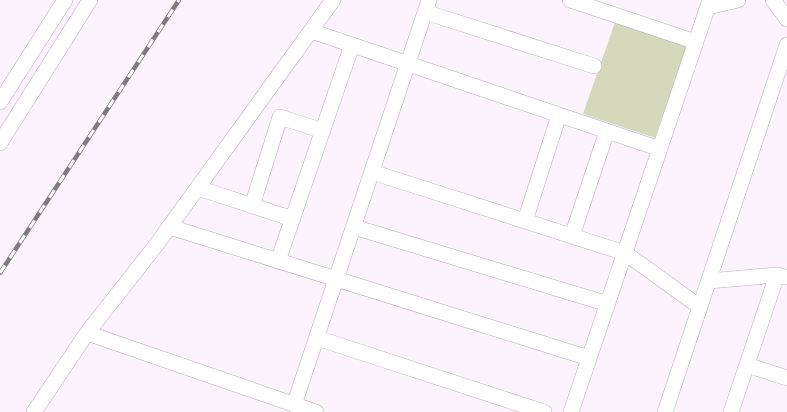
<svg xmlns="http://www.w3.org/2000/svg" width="787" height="412" font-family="Jost,sans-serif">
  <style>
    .green { fill: #d5d8bb }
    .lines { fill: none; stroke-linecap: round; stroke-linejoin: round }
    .minor-casing { stroke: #b6acb7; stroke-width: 16 }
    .minor { stroke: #fff; stroke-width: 15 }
    .rail-casing { stroke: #807980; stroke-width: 4.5 }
    .rail { stroke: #fff; stroke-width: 3; stroke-dasharray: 9; stroke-linecap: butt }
  </style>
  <rect width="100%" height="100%" fill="#fdf3fe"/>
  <path class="green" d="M 615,22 L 687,46 L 655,138 L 583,114 Z"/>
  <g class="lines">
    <defs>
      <path id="minor" d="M 570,0 L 696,42
        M 773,0 L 787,19
        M 708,7 L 738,0
        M 425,12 L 594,66
        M 311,31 L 660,149
        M 0,102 L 65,0
        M 0,143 L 90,0
        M 372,172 L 625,253 L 700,307
        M 198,188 L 293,219
        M 252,206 L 280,117 L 323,131
        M 525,221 L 559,115
        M 170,227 L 589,358
        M 354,227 L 608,304
        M 572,236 L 607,131
        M 278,261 L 352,45
        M 709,281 L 777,275 L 785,277
        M 87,333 L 316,412
        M 317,338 L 544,412
        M 747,365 L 787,378
        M 294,405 L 429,0
        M 34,412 L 87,333 L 157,244 L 333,0
        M 571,412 L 710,0
        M 665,412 L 787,45
        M 731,412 L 777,275"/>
    </defs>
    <use href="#minor" class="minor-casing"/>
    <use href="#minor" class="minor"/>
    <defs>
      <path id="rail" d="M 0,273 L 179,0"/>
    </defs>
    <use href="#rail" class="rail-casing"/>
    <use href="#rail" class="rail"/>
  </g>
</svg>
